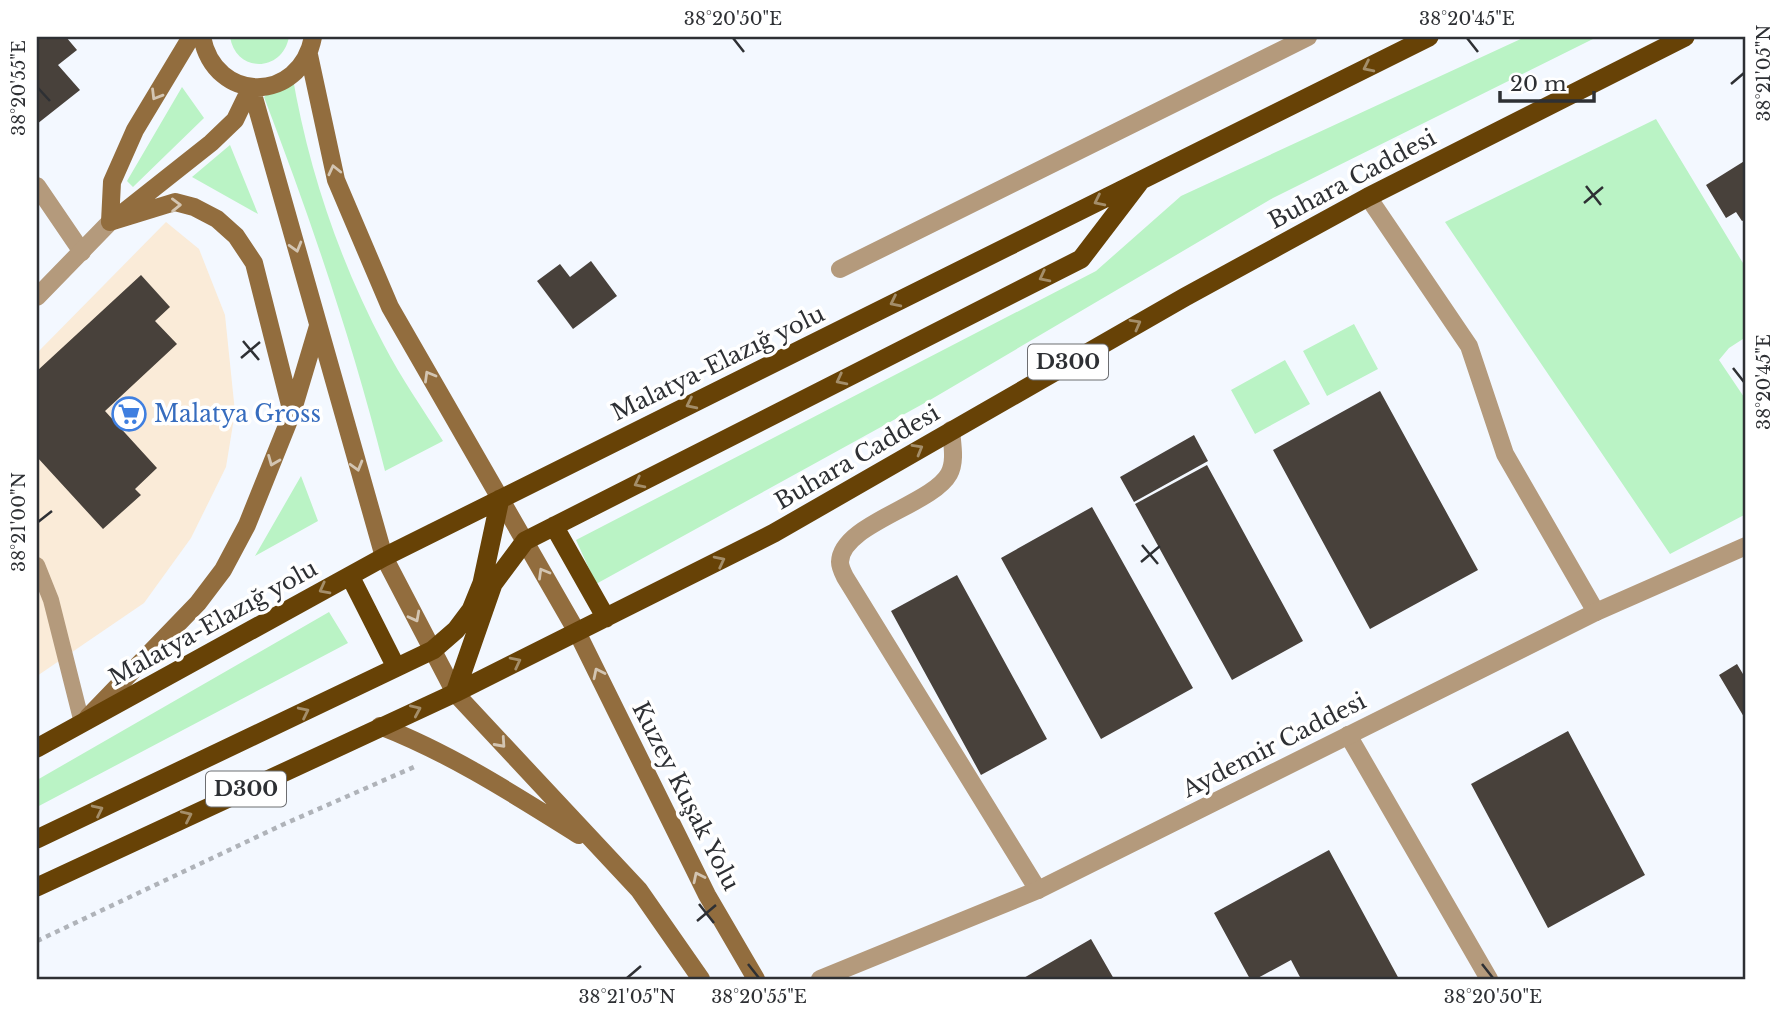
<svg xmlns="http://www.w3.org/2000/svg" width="1783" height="1016" font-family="'Libre Baskerville',serif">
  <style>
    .commercial { fill: #faebd8 }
    .green { fill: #baf3c5 }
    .building { fill: #48413b }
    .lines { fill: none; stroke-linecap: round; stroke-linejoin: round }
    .path { stroke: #afb3b9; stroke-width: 4.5; stroke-dasharray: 5 5; stroke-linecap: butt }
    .service { stroke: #b49a7c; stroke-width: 16 }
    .minor { stroke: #b49a7c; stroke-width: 18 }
    .tertiary { stroke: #b49a7c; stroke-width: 18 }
    .secondary { stroke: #926d3e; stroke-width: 18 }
    .trunk { stroke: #674206; stroke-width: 19 }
    .oneway { stroke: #a48e6a }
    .oneway2 { stroke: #d3c5b2 }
    .ticks { fill: none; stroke: #2e3034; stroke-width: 2.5 }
    .labels { text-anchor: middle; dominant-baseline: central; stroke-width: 7; stroke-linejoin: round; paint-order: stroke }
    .shield { fill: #fff; stroke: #6d6e71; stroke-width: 2 }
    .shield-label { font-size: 21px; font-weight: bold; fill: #2e3034 }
    .street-label { font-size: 23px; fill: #2e3034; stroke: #fff }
    .shop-label { font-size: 23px; fill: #366cbe; stroke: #fff; text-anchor: start }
    .neatline { fill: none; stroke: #2e3034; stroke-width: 2.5 }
    .ticks-label { font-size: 18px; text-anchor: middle; fill: #2e3034 }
  </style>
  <rect width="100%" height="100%" fill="#f3f8ff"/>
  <path class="commercial" d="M 166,222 L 199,249 L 225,315 L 235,412 L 226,467 L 191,538 L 144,603 L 37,676 L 37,353 Z"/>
  <path class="green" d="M 230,37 L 289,37 C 282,73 236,73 230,37 Z
    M 1525,37 L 1597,37 L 1273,198 L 930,400 L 596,584 L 576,540 L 1096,271 L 1181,196 Z
    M 292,73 C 308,168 339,260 384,345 C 401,378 423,409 443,441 L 385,471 C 353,343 311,220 264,97 Z
    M 182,87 L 204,118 L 133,187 L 127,181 Z
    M 1656,119 L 1746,268 L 1746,337 L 1729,348 L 1719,360 L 1746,400 L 1746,514 L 1670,554 L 1445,222 Z
    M 230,145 L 258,214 L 192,177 Z
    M 1354,324 L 1378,369 L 1327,396 L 1303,351 Z
    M 1285,360 L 1310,404 L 1255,434 L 1231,390 Z
    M 301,476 L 318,521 L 255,556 Z
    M 329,612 L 348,643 L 37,807 L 37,780 Z"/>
  <path class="building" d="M 37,37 L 66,37 L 77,50 L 58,65 L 80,90 L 37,124 Z
    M 1746,160 L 1746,219 L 1742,221 L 1736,212 L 1726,218 L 1706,185 Z
    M 591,261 L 617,296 L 573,329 L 537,281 L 560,264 L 570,277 Z
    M 141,275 L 170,307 L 155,321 L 177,344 L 105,411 L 157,468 L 135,489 L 141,495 L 103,529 L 37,457 L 37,371 Z
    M 1380,391 L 1478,570 L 1370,629 L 1273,450 Z
    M 1194,435 L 1208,461 L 1134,502 L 1120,477 Z
    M 1207,465 L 1303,641 L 1232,680 L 1135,504 Z
    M 1092,507 L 1193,688 L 1101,739 L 1001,558 Z
    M 957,575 L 1047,739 L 981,775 L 891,611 Z
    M 1737,664 L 1746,679 L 1746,716 L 1744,717 L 1719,675 Z
    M 1568,731 L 1645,875 L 1548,928 L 1471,784 Z
    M 1329,850 L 1399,979 L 1301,979 L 1291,960 L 1256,979 L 1250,979 L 1214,913 Z
    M 1091,939 L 1114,979 L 1022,979 Z"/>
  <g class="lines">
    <path class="path" d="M 37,941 L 282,825 L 414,767"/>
    <path class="service" d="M 37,565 L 51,600 L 82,723"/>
    <path class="minor" d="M 37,186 L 82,252
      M 1368,197 L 1469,346 L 1505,454 L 1596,612
      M 840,269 L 1308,37
      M 951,430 C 952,444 956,461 949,474 C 932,505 841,524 840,562 C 840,567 843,573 845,577 L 1038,890
      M 1348,735 L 1489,979"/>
    <path class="tertiary" d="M 37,297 L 110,222
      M 820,979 L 1038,890 L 1596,612 L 1746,546"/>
    <path class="secondary" d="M 202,37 C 215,104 300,104 313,37
      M 309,55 L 336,180 L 390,307 L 577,632 L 707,895 L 756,979
      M 251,87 L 384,557 L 455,693 L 639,890 L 701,979
      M 120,215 L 211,143 L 235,120 L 251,87
      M 110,222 L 175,202 L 194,207 L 217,219 L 236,236 L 254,263 L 292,413
      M 110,222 L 112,182 L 135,130 L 191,37
      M 88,717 L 198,603 L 223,570 L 247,525 L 292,413 L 318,326
      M 380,726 C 450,753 515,795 579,835"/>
    <path class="trunk" d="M 554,526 L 606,618
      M 350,576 L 396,667
      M 455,693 L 493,584 L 525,541 L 1081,259 L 1139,183
      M 37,748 L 384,557 L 1429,37
      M 37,839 L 433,650 L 456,630 L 471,610 L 482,583 L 500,499
      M 37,887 L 455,693 L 774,533 L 1185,297 L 1368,197 L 1685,37"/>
  </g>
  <defs><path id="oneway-chevron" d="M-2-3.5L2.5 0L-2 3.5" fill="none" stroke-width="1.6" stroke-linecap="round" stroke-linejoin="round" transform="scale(1.75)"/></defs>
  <g class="oneway">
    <use href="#oneway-chevron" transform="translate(1368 67) rotate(154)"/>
    <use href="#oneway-chevron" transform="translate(1099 201) rotate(154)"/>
    <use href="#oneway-chevron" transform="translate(1044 277) rotate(153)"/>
    <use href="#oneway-chevron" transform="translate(895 302) rotate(154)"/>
    <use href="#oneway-chevron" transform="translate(1136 324) rotate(-29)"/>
    <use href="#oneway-chevron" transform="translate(841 380) rotate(153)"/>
    <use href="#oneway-chevron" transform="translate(691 404) rotate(154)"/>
    <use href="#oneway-chevron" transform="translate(918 449) rotate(-30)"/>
    <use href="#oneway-chevron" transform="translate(639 483) rotate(153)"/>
    <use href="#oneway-chevron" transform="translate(720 561) rotate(-27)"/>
    <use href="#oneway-chevron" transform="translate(324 589) rotate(152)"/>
    <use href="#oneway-chevron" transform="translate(516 662) rotate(-27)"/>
    <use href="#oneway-chevron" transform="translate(416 710) rotate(-24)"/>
    <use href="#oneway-chevron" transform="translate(304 712) rotate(-26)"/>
    <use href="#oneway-chevron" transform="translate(98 810) rotate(-26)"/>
    <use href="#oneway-chevron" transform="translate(187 816) rotate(-25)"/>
  </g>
  <g class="oneway2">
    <use href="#oneway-chevron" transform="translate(156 95) rotate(121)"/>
    <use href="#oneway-chevron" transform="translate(334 170) rotate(-103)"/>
    <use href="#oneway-chevron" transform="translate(176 205) rotate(-1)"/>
    <use href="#oneway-chevron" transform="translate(296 247) rotate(74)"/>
    <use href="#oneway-chevron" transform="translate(429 376) rotate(-120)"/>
    <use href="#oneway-chevron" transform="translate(273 461) rotate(112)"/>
    <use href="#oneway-chevron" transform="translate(357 466) rotate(74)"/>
    <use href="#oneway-chevron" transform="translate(543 573) rotate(-120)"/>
    <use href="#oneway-chevron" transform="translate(415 617) rotate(62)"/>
    <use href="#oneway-chevron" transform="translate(598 673) rotate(-116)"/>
    <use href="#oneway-chevron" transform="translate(501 743) rotate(48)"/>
    <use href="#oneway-chevron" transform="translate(698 877) rotate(-116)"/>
  </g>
  <path class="ticks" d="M 733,38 L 744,52M 1467,38 L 1478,52M 1731,84 L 1744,73M 38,88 L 50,101M 1586,186 L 1601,205M 1584,203 L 1603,187M 243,341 L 259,360M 241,358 L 260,342M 1733,368 L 1744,382M 38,522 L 52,511M 1142,545 L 1158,564M 1141,562 L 1160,546M 699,904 L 714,923M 697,921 L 716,905M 748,964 L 759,978M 1482,964 L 1493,978M 627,978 L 641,966"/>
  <defs>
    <symbol id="supermarket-ring" viewBox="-11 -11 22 22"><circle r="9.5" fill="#fff" stroke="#3f7fe0" stroke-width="1.5"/><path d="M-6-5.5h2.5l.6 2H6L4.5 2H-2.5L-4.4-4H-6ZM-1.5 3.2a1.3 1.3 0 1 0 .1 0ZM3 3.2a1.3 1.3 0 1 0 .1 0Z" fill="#3f7fe0"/></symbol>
  </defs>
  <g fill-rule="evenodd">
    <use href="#supermarket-ring" x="110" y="395" width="38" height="38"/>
  </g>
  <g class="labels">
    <g class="shield">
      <rect x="1028" y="344.5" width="80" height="35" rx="5"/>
      <rect x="206" y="771.5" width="80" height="35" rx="5"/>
    </g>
    <g class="shield-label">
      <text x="1068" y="362">D300</text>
      <text x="246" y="789">D300</text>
    </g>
    <g class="street-label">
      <text transform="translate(1352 179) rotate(-28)">Buhara Caddesi</text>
      <text transform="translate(718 363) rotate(-26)">Malatya-Elazığ yolu</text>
      <text transform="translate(857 457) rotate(-30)">Buhara Caddesi</text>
      <text transform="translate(213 623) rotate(-29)">Malatya-Elazığ yolu</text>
      <text transform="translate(1274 745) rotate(-27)">Aydemir Caddesi</text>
      <text transform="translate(686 796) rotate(63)">Kuzey Kuşak Yolu</text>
    </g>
    <g class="shop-label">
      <text x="154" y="414">Malatya Gross</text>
    </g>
  </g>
  <rect width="1783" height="1016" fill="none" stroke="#ffffff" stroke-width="77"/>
  <path d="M1500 91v10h94v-10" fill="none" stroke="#2e3034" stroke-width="3.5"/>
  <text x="1510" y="91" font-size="21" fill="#2e3034" stroke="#ffffff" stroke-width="5" paint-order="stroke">20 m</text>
  <rect x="38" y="38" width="1706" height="940" class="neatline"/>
  <g class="ticks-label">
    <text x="733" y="25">38°20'50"E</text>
    <text x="1467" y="25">38°20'45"E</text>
    <text transform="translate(1764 73) rotate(-90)" y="6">38°21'05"N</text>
    <text transform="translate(19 88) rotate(-90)" y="6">38°20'55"E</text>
    <text transform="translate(1764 382) rotate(-90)" y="6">38°20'45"E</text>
    <text transform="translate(19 522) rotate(-90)" y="6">38°21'00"N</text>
    <text x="627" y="1003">38°21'05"N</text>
    <text x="759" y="1003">38°20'55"E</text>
    <text x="1493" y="1003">38°20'50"E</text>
  </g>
</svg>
